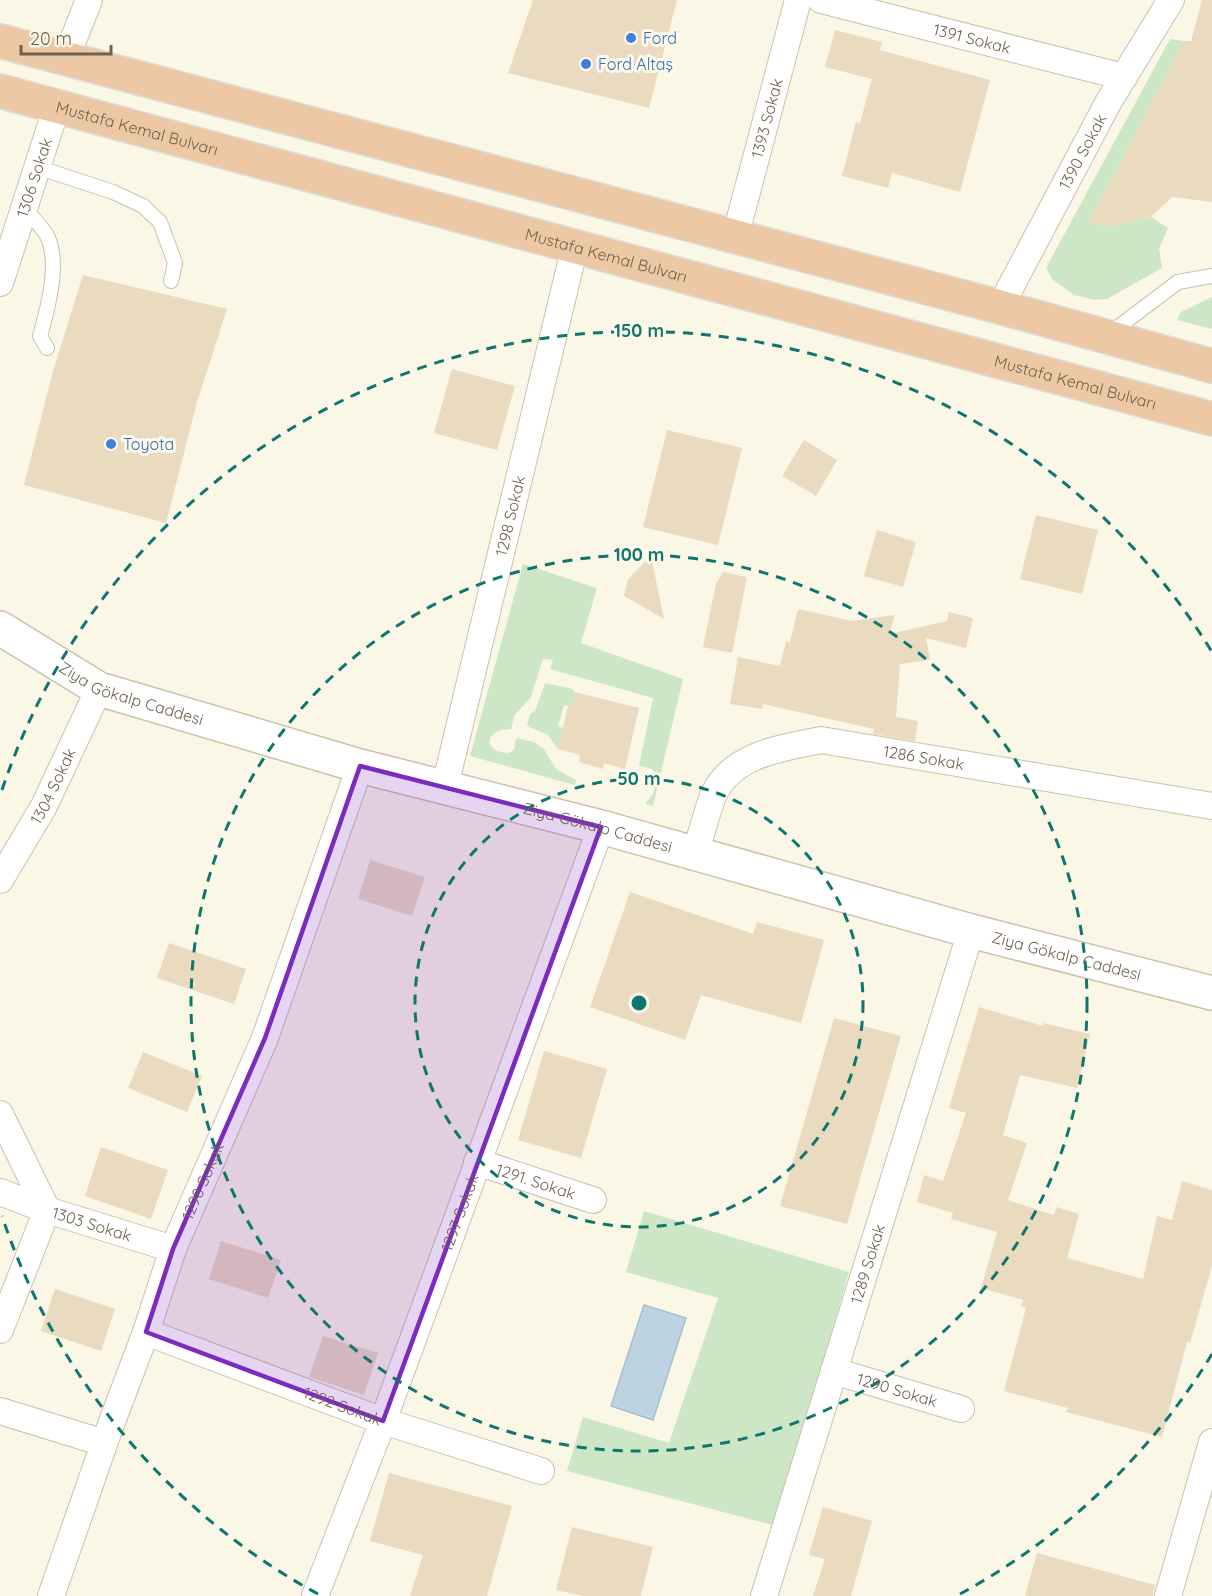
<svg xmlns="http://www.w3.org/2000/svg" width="1212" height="1596" font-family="Quicksand,sans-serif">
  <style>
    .green { fill: #cce6c6 }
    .water { fill: #bdd3e1; stroke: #a4c0d1; stroke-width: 1.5 }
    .building { fill: #eadabf }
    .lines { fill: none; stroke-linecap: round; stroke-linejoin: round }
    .lane-casing { stroke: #cac1ad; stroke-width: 16 }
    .street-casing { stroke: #cac1ad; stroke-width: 28 }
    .secondary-casing { stroke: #ccc2ac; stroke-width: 36 }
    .highway-casing { stroke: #ddd9d5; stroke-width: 36 }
    .lane { stroke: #fff; stroke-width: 14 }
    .street { stroke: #fff; stroke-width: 26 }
    .secondary { stroke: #fff; stroke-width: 33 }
    .highway { stroke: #edc8a4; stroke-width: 33 }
    .marked { fill: #7b2cbf; fill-opacity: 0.2; stroke: #7b2cbf; stroke-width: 4.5; stroke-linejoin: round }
    .ring { fill: none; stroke: #0f766e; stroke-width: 3; stroke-dasharray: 10 8 }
    .shop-dot { fill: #3f7fe0; stroke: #fdfaec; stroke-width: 2 }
    .labels { text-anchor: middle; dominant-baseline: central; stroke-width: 6; stroke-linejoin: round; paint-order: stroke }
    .shop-label { font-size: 16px; fill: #366cbe; stroke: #fdfaec; text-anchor: start }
    .street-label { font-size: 16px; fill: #70624e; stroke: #fdfaec }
    .centre { fill: #0f766e; stroke: #fdfaec; stroke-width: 3 }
    .ring-label { font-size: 18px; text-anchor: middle; font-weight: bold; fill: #0f766e; stroke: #fdfaec; stroke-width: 6; stroke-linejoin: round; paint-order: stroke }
  </style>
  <rect width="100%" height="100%" fill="#faf7e6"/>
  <path class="green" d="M 1170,39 L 1184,41 L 1089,223 L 1113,226 L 1151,217 L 1168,228 L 1159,249 L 1162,268 L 1107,299 L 1095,300 L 1074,295 L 1053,280 L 1046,268 Z
    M 1212,297 L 1212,329 L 1177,320 L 1181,312 Z
    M 523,564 L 597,588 L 581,643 L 683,679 L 653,806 L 645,804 L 653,794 L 657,776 L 652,769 L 639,766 L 653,698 L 550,669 L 553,660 L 543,659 L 531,697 L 514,716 L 511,729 C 484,729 481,752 509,753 L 514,750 L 516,738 L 534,742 L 544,749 L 556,769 L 576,780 L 575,785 L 470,756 Z
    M 545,683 L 573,689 L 575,692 L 571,707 L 564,705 L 558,726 L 563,728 L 558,749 L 548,735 L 527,726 L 530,714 L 535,711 Z
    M 644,1211 L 849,1272 L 776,1526 L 567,1471 L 583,1417 L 669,1443 L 718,1298 L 626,1272 Z"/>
  <path class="water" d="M 644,1305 L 686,1318 L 653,1420 L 611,1406 Z"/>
  <path class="building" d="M 533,0 L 677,0 L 649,108 L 508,73 Z
    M 1202,0 L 1212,0 L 1212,202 L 1172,197 L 1151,217 L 1113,226 L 1089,223 L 1184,41 L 1191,41 Z
    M 835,30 L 882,42 L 880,50 L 990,80 L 960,192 L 892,173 L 888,188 L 842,176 L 856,122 L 860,123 L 872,79 L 825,67 Z
    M 83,275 L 227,309 L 197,402 L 166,523 L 24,485 L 53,371 Z
    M 452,369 L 515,386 L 497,450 L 434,433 Z
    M 667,430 L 742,448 L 718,545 L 643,527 Z
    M 804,440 L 837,460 L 816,496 L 782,476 Z
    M 1036,515 L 1098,530 L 1082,594 L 1020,579 Z
    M 877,530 L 916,542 L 903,587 L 864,576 Z
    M 651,556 L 664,619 L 624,596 L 628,579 Z
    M 723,572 L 747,577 L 732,653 L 703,647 L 716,584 Z
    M 798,609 L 852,621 L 895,615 L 889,634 L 947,621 L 949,612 L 973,618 L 966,648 L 926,638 L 930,660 L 900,664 L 896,717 L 918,721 L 915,741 L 873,734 L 874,729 L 763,704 L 762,709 L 730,704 L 738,657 L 780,666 L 786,641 L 790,642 Z
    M 575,692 L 639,708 L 625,769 L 604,763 L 603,769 L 579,762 L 580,755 L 558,749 L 568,706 L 571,707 Z
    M 370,860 L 425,877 L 412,916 L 358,899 Z
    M 630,892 L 753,934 L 757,922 L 824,940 L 801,1023 L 701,995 L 685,1040 L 590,1007 Z
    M 169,943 L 246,969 L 234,1004 L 157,978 Z
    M 979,1007 L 1043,1026 L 1043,1023 L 1090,1034 L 1077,1088 L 1020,1075 L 1003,1135 L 1027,1143 L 1008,1200 L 1054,1215 L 1057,1207 L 1079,1214 L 1067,1258 L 1143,1279 L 1157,1216 L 1172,1220 L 1182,1181 L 1212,1190 L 1212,1266 L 1190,1343 L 1187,1342 L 1162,1437 L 1066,1412 L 1068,1408 L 1004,1391 L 1026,1308 L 1021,1306 L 1023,1300 L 981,1288 L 997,1232 L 951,1219 L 953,1213 L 917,1202 L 924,1175 L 943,1181 L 966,1113 L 949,1108 Z
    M 834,1018 L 901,1036 L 847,1224 L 780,1206 Z
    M 544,1051 L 607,1069 L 581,1158 L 518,1140 Z
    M 143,1052 L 202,1076 L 187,1112 L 128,1088 Z
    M 101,1147 L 168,1170 L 151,1219 L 85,1196 Z
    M 221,1241 L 281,1260 L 268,1298 L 209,1279 Z
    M 55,1289 L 115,1309 L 101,1351 L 41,1331 Z
    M 323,1336 L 378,1353 L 364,1395 L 309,1377 Z
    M 389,1473 L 512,1506 L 487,1596 L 410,1596 L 423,1555 L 370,1541 Z
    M 823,1507 L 872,1521 L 851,1596 L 813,1596 L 825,1559 L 809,1555 Z
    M 572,1527 L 653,1547 L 641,1596 L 583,1596 L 556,1590 Z
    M 1037,1553 L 1155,1585 L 1153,1596 L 1025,1596 Z"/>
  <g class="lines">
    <defs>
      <path id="lane" d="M 37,167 L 113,192 L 143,206 L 160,222 L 175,263 L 171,281
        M 24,208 C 31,216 40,225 46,234 C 61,260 48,308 40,336 L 47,348
        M 1109,334 L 1178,282 L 1212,276"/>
      <g id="street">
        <path id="s1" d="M 821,0 L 1124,77"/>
        <path d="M 66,58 L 89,0"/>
        <path id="s2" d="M 735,237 L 798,0"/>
        <path id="s3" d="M 0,283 L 57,106"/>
        <path id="s4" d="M 1000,307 L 1109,101 L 1171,0"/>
        <path id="s5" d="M 445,786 L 575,246"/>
        <path id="s6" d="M 695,854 C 701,835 706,815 713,796 C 731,754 782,748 821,740 L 1212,806"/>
        <path id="s7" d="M 0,880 L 44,806 L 99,689"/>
        <path id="s8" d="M 0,1114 L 47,1210 L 173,1249"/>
        <path id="s9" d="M 477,1162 L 593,1200"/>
        <path d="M 0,1192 L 47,1210 L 0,1330"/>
        <path id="s10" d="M 146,1332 L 383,1421 L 541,1471"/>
        <path id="s11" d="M 834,1371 L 961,1409"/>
        <path d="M 0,1411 L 104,1443"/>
        <path id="s12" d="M 51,1596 L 110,1427 L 146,1332 L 173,1249 L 265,1038 L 360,766"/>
        <path id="s13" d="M 315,1596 L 383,1421 L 601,827"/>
        <path id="s14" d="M 764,1596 L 971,931"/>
        <path d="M 1168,1596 L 1212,1442"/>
      </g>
      <g id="secondary">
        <path id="s15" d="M 0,628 L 99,689 L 360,766 L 601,827 L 971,931 L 1212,993"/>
      </g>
      <g id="highway">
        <path d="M 0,41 L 1000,307 L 1212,366"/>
        <path id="s16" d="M 0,91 L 1212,419"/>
      </g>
    </defs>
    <use href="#lane" class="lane-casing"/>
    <use href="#street" class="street-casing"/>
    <use href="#secondary" class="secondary-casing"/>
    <use href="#highway" class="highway-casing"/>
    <use href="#lane" class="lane"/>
    <use href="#street" class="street"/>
    <use href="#secondary" class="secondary"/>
    <use href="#highway" class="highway"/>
  </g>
  <path class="marked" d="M 360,766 L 601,827 L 383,1421 L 146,1332 L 173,1249 L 265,1038 Z"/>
  <g class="ring">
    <circle cx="639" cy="1003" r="224"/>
    <circle cx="639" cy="1003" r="448"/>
    <path d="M1212 1354A672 672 0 0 1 960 1594M318 1594A672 672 0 0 1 2 1216M2 790A672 672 0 0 1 1212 652"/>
  </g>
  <g class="shop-dot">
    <circle cx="631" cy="38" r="6"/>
    <circle cx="586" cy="64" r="6"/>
    <circle cx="111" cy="444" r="6"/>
  </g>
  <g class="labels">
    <g class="shop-label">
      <text x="643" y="38">Ford</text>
      <text x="598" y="64">Ford Altaş</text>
      <text x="123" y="444">Toyota</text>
    </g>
    <g class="street-label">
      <text stroke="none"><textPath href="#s1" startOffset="156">1391 Sokak</textPath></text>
      <text stroke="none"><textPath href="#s2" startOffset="123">1393 Sokak</textPath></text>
      <text stroke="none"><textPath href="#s16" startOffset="142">Mustafa Kemal Bulvarı</textPath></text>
      <text stroke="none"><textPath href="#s4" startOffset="176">1390 Sokak</textPath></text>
      <text stroke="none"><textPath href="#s3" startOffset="111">1306 Sokak</textPath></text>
      <text stroke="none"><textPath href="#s16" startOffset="628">Mustafa Kemal Bulvarı</textPath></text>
      <text stroke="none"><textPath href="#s16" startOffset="1114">Mustafa Kemal Bulvarı</textPath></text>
      <text stroke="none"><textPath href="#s5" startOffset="278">1298 Sokak</textPath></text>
      <text stroke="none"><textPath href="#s15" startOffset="148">Ziya Gökalp Caddesi</textPath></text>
      <text stroke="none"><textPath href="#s6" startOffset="292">1286 Sokak</textPath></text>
      <text stroke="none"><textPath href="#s7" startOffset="108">1304 Sokak</textPath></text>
      <text stroke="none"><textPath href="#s15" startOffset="634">Ziya Gökalp Caddesi</textPath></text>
      <text stroke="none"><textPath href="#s15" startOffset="1120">Ziya Gökalp Caddesi</textPath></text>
      <text stroke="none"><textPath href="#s12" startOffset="442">1298 Sokak</textPath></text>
      <text stroke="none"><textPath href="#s9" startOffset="62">1291. Sokak</textPath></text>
      <text stroke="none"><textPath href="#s13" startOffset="410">1297 Sokak</textPath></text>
      <text stroke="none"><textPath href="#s8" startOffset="154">1303 Sokak</textPath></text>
      <text stroke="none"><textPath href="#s14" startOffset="348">1289 Sokak</textPath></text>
      <text stroke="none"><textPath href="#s11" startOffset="66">1290 Sokak</textPath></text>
      <text stroke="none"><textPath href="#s10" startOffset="210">1292 Sokak</textPath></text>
    </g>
  </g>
  <circle cx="639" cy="1003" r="9" class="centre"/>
  <g class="ring-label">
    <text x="639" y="337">150 m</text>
    <text x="639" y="561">100 m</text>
    <text x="639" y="785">50 m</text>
  </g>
  <path d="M21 45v9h90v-9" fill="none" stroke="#70624e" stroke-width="3"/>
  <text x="30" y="45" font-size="18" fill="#70624e" stroke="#fdfaec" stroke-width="4.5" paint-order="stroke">20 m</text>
</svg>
